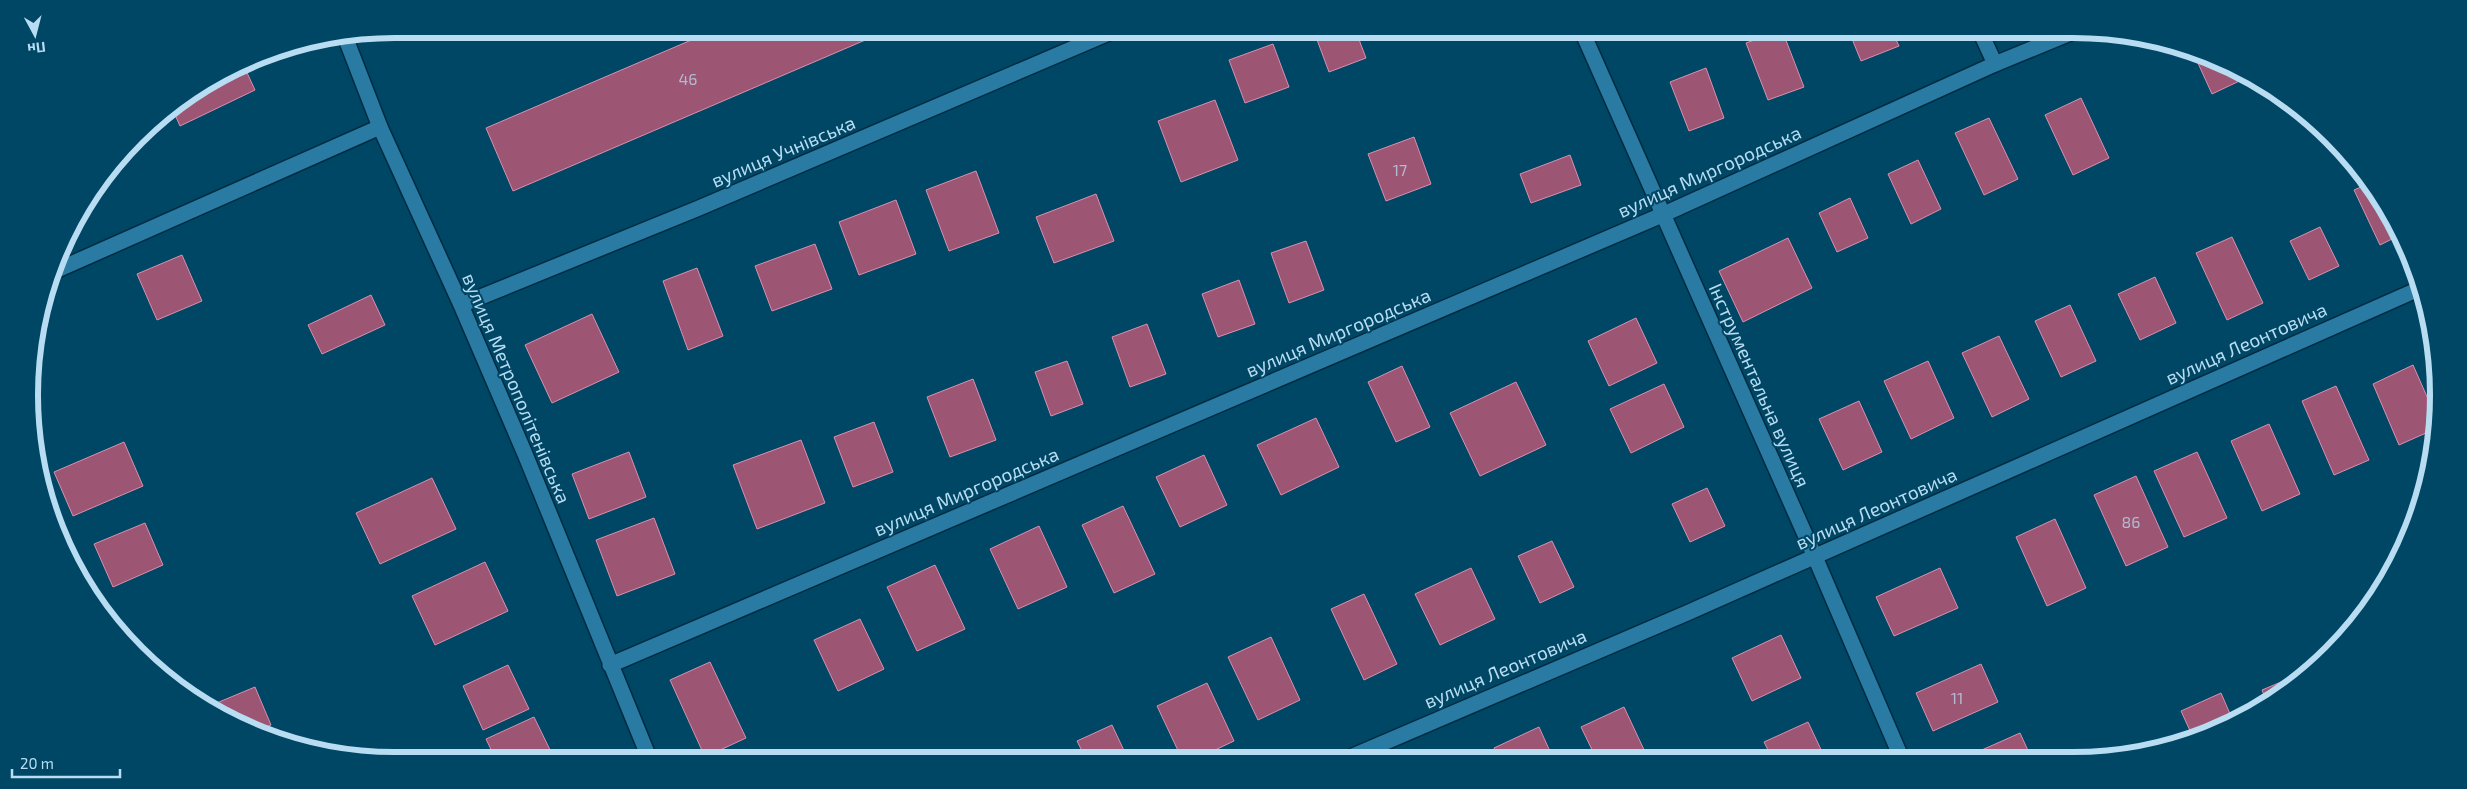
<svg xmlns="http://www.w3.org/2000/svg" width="2467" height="789" font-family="'Exo 2',sans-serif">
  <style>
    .building { fill: #9c5673; stroke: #db8fad }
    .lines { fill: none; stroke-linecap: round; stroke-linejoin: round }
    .lane-casing { stroke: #002c41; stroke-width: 18 }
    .street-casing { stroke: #002c41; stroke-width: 18 }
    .lane { stroke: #297ba3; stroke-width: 15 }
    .street { stroke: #297ba3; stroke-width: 15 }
    .labels { text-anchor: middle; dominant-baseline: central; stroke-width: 4; stroke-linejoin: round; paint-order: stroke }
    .number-label { font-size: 16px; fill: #b1bbd3 }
    .street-label { font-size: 19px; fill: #b8ddf3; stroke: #004765 }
    .rim { fill: none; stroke: #b8ddf3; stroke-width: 6 }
  </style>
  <rect width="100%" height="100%" fill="#004765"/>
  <path class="building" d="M 717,29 L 891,29 L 513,191 L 486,128 Z
    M 1313,29 L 1355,29 L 1366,58 L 1329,72 Z
    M 1848,29 L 1891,29 L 1899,46 L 1861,61 Z
    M 1782,30 L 1804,87 L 1768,100 L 1746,43 Z
    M 1273,44 L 1289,87 L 1245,103 L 1229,60 Z
    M 2192,50 L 2213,57 L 2250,76 L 2212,94 Z
    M 243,64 L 255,90 L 180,126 L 172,108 Z
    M 1706,68 L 1724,118 L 1689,131 L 1670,82 Z
    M 2081,98 L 2109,158 L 2073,175 L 2045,115 Z
    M 1215,100 L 1238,160 L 1181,182 L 1158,121 Z
    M 1989,118 L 2018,179 L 1984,195 L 1955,133 Z
    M 1414,137 L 1431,184 L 1386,201 L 1368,154 Z
    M 1570,155 L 1581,185 L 1531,203 L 1520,174 Z
    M 1918,160 L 1941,209 L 1911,224 L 1888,174 Z
    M 976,171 L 999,233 L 949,251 L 926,190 Z
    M 2370,183 L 2377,192 L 2400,235 L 2380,245 L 2354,190 Z
    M 1096,194 L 1114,241 L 1054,263 L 1036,217 Z
    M 1850,198 L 1868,238 L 1837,252 L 1819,213 Z
    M 896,200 L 916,254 L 859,275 L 839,222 Z
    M 2320,227 L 2339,266 L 2309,280 L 2290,241 Z
    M 2232,237 L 2263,303 L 2227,320 L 2196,253 Z
    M 1788,238 L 1812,288 L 1743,322 L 1719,271 Z
    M 1306,241 L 1324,290 L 1289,303 L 1271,253 Z
    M 815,244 L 832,289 L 772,311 L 755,266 Z
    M 182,255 L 202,301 L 157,320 L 137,274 Z
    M 697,268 L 723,336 L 688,350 L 663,281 Z
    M 2155,277 L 2176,323 L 2140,340 L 2118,294 Z
    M 1239,280 L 1255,324 L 1218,337 L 1202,294 Z
    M 371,295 L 385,325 L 322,354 L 308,325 Z
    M 2070,305 L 2096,361 L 2061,377 L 2035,321 Z
    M 592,314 L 619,372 L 552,403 L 525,345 Z
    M 1636,318 L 1657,363 L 1609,386 L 1588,341 Z
    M 1147,324 L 1166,374 L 1130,387 L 1112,337 Z
    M 1999,336 L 2029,399 L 1992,417 L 1962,353 Z
    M 1067,361 L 1083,404 L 1051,416 L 1035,372 Z
    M 1928,361 L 1954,418 L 1911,439 L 1884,381 Z
    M 2413,365 L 2436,417 L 2435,429 L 2399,445 L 2373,384 Z
    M 1402,366 L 1430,427 L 1396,442 L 1368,382 Z
    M 973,379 L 996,440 L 950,457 L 927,397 Z
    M 1516,382 L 1546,445 L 1480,476 L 1450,413 Z
    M 1664,384 L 1684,427 L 1631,453 L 1610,409 Z
    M 2336,386 L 2369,460 L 2334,475 L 2302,401 Z
    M 1859,401 L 1882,452 L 1843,470 L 1819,419 Z
    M 1316,418 L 1339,467 L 1281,495 L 1257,445 Z
    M 874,422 L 893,472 L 853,487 L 834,437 Z
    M 2269,424 L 2300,494 L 2262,511 L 2231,441 Z
    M 801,440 L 825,503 L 757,529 L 733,465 Z
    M 124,442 L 143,486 L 73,516 L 54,472 Z
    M 629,452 L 646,497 L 589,519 L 572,474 Z
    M 2197,452 L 2227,518 L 2184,537 L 2154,471 Z
    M 1204,455 L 1227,505 L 1180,527 L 1156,477 Z
    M 2136,476 L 2168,547 L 2126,566 L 2094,495 Z
    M 432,478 L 456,529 L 380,564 L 356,513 Z
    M 1707,488 L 1725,526 L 1690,542 L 1672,504 Z
    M 1123,506 L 1155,574 L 1114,593 L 1082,525 Z
    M 654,518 L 675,574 L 617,596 L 596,540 Z
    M 2055,519 L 2086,588 L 2047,606 L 2016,537 Z
    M 145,523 L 163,565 L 113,587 L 94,544 Z
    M 1039,526 L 1067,587 L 1018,609 L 990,549 Z
    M 1552,541 L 1574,587 L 1540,603 L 1518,556 Z
    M 485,562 L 508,611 L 435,645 L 412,596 Z
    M 935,565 L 965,629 L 917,651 L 887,587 Z
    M 1471,568 L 1495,619 L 1440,645 L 1415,594 Z
    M 1940,568 L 1958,608 L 1894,636 L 1876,597 Z
    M 1364,594 L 1397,664 L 1364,680 L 1331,609 Z
    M 860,619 L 884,669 L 838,691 L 814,640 Z
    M 1781,635 L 1801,678 L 1752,701 L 1732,658 Z
    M 1271,637 L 1300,700 L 1258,720 L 1228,657 Z
    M 710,662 L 746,738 L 705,757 L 670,680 Z
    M 1981,664 L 1998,702 L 1933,731 L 1916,693 Z
    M 508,665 L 529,709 L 483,730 L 463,686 Z
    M 2307,671 L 2266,700 L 2262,690 Z
    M 1207,683 L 1234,741 L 1196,759 L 1182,759 L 1157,706 Z
    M 255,687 L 271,725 L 254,732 L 207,707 Z
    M 2221,693 L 2234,723 L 2192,735 L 2181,711 Z
    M 1624,707 L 1646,754 L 1638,758 L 1596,758 L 1581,727 Z
    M 534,717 L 554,758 L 496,760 L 486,739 Z
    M 1808,722 L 1825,758 L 1772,758 L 1764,742 Z
    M 1112,725 L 1128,759 L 1086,759 L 1077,741 Z
    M 1539,727 L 1553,758 L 1499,758 L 1494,748 Z
    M 2020,733 L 2031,757 L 1966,757 Z"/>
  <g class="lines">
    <defs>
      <path id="lane" d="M 1979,29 L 1995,64
        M 55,271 L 380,127"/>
      <path id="street" d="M 1581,29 L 1815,557 L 1901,757
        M 344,34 L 380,127 L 461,305 L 525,454 L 650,760
        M 461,305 L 699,208 L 1118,29
        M 41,488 L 44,496
        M 610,665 L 1662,215 L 1995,64 L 2080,29
        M 1346,759 L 1687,613 L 2421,288"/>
    </defs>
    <use href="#lane" class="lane-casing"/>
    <use href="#street" class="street-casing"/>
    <use href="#lane" class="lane"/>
    <use href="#street" class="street"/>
  </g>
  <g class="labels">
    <g class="number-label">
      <text x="688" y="78">46</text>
      <text x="1400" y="169">17</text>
      <text x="2131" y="521">86</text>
      <text x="1957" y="697">11</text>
    </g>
    <g class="street-label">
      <text transform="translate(783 151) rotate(-23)">вулиця Учнівська</text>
      <text transform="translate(1709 171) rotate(-24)">вулиця Миргородська</text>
      <text transform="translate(1338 332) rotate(-23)">вулиця Миргородська</text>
      <text transform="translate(2246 343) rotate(-24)">вулиця Леонтовича</text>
      <text transform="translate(1760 385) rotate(66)">Інструментальна вулиця</text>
      <text transform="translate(517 388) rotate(67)">вулиця Метрополітенівська</text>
      <text transform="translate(966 491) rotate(-23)">вулиця Миргородська</text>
      <text transform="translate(1876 508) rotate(-24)">вулиця Леонтовича</text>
      <text transform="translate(1505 668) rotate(-23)">вулиця Леонтовича</text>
    </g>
  </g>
  <path d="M0 0H2467V789H0ZM395 38H2073A357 357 0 0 1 2430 395V395A357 357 0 0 1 2073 752H395A357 357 0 0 1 38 395V395A357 357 0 0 1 395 38Z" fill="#004765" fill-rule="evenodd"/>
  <path class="rim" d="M395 38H2073A357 357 0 0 1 2430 395V395A357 357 0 0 1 2073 752H395A357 357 0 0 1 38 395V395A357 357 0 0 1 395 38Z"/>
  <g transform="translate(35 35) rotate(173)" stroke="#004765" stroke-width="4" paint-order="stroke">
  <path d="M0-4L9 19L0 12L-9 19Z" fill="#b8ddf3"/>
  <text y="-8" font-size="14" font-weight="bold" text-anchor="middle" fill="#b8ddf3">Пн</text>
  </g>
  <path d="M12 769v8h108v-8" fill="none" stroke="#b8ddf3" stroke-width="2.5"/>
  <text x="20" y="769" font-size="15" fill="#b8ddf3" stroke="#004765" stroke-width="4" paint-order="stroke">20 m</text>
</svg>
